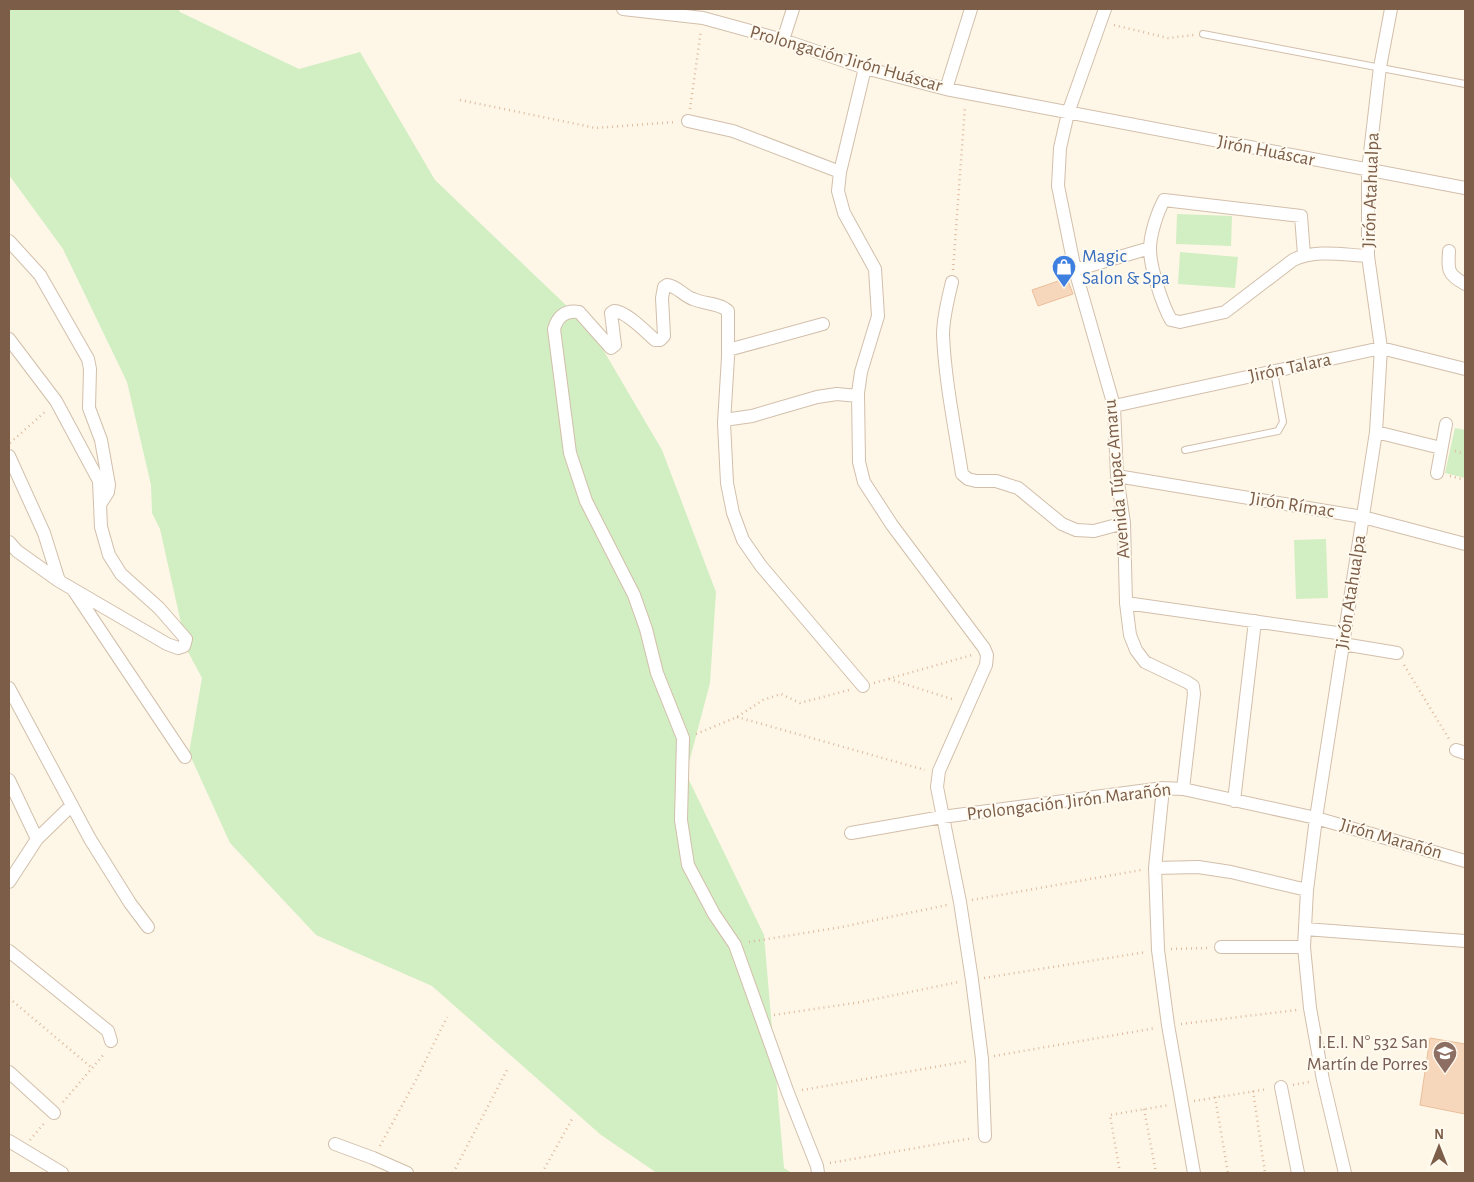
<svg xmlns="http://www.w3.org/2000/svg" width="1474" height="1182" font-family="'Alegreya Sans',sans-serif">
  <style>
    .green { fill: #d2eec3 }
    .building { fill: #f7d7bc; stroke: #ebbe9a }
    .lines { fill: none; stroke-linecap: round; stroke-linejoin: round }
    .lane-casing { stroke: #d2bfab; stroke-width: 8 }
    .street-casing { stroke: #d2bfab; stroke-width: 14 }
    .path { stroke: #dcba9e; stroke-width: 2.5; stroke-dasharray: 1 4; stroke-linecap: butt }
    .lane { stroke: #fff; stroke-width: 6 }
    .street { stroke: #fff; stroke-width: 12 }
    .labels { text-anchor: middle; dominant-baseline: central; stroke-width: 4; stroke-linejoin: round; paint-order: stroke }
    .street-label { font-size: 19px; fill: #7b5d48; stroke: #fffaef }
    .shop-label { font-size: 19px; fill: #366cbe; stroke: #fffaef; text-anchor: start }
    .education-label { font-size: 19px; fill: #785e54; stroke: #fffaef; text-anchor: end }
  </style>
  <rect width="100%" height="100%" fill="#fef7e7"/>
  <path class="green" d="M 9,9 L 178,9 L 180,12 L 299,69 L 360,52 L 435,180 L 591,329 L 662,450 L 716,592 L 710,683 L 686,774 L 764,935 L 784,1168 L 792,1173 L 657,1173 L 601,1135 L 432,986 L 316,935 L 230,843 L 189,753 L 202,678 L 187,650 L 160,529 L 152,513 L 151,485 L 127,382 L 63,249 L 9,175 Z
    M 1177,214 L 1232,216 L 1231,246 L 1176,244 Z
    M 1180,252 L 1238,257 L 1235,288 L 1178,284 Z
    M 1455,428 L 1465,430 L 1465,478 L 1445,473 Z
    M 1326,539 L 1328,598 L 1296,599 L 1294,540 Z"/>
  <path class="building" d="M 1067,278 L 1073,294 L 1038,306 L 1032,290 Z
    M 1430,1038 L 1465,1044 L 1465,1114 L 1420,1105 Z"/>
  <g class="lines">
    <defs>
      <path id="lane" d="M 1203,34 L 1465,84
        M 1185,450 L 1278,431 L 1283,422 L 1274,372"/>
      <path id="street" d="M 623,9 L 703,18 L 783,40 L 865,68 L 946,89 L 1465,188
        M 1105,9 L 1068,113 L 1060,148 L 1058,186 L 1075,270 L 1114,406 L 1117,476 L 1124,523 L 1126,603 L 1130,635 L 1136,650 L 1145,662 L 1187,682 L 1193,686 L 1194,694 L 1183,789
        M 783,40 L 793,9
        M 865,68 L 840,172 L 838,191 L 844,213 L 875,269 L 878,316 L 861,372 L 858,393 L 859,462 L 864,482 L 892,525 L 984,648 L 987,655 L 986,665 L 939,771 L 937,787 L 960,902 L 972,980 L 982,1059 L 985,1136
        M 946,89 L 971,9
        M 688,121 L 733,131 L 840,172
        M 9,241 L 40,275 L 88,359 L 90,369 L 89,408 L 101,440 L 109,485 L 108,492 L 101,503
        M 1449,251 C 1448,270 1447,274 1465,284
        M 1304,255 L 1301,216 L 1164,200 C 1157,213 1150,235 1150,249 C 1150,267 1162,304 1171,320 L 1180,322 L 1225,312 L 1293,260 C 1316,249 1344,255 1368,256
        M 1075,270 L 1150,248
        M 952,282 C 948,299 943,317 943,335 C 945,381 955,429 962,474 L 968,479 L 976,481 L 996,481 L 1018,488 L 1062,524 L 1076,530 L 1094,531 L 1124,523
        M 9,339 L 56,401 L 99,481 L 101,527 L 109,555 L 121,574 L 159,608 L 186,639 L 184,646 L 178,648 L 167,644 L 59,581 L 17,551 L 9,542
        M 728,350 L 823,324
        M 1114,406 L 1381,348 L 1465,369
        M 724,420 L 752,416 L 817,397 L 837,394 L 858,396
        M 1376,432 L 1441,448
        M 9,456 L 44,533 L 59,581
        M 1437,473 L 1446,424
        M 1117,476 L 1363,517 L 1465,544
        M 74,591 L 185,757
        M 1126,603 L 1344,634
        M 1343,644 L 1397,653
        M 9,688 L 90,839 L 130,903 L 148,927
        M 1456,750 L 1465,753
        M 9,780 L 37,839
        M 1163,788 L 1155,868 L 1158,950 L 1168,1025 L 1194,1173
        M 1234,801 L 1255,621
        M 851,833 L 942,817 L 1163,788 L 1183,789 L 1316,818 L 1465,861
        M 1155,868 L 1198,867 L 1231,872 L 1307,890
        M 9,882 L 37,839 L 72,805
        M 1305,929 L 1465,941
        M 1221,947 L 1304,947
        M 9,951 L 108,1031 L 111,1041
        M 9,1072 L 54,1113
        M 1281,1087 L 1298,1173
        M 9,1141 L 62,1173
        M 335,1144 L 373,1158 L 407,1173
        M 818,1173 L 817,1166 L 788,1093 L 735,945 L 714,914 L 688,865 L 681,820 L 683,738 L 657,673 L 646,629 L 634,595 L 586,501 L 570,453 L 554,329 C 558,316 566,310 579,312 L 611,348 L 615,345 L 611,313 L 614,311 C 626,311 646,332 655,340 L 660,340 L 664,336 L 662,298 L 664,287 L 667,285 C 677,286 684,296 693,299 C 704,304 720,303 728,311 L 728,357 L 724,423 L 727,483 L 733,513 L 743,540 L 761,566 L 863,686
        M 1345,1173 L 1323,1080 L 1310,1008 L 1304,947 L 1307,890 L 1316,818 L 1376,432 L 1381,348 L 1368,256 L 1368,170 L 1380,67 L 1391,9"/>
    </defs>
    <use href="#lane" class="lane-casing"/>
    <use href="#street" class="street-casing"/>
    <path class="path" d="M 1114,25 L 1168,38 L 1194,35
      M 460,100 L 596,128 L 675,122
      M 690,109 L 701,30
      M 953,270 L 965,106
      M 10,443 L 47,410
      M 1455,451 L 1465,454
      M 1450,476 L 1465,480
      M 1404,665 L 1449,739
      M 889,679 L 955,700
      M 874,683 L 972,655
      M 737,717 L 925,770
      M 696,734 L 737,717 L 763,700 L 781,694 L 800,703 L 849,690
      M 972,900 L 1141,870
      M 749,942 L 842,927 L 947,905
      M 1171,949 L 1208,948
      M 984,978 L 1146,952
      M 9,998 L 92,1068
      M 774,1015 L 861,1002 L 959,982
      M 1181,1024 L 1297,1010
      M 994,1056 L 1156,1028
      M 1293,1085 L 1309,1082
      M 802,1090 L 969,1061
      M 1253,1091 L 1265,1173
      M 1215,1097 L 1228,1173
      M 1194,1101 L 1268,1089
      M 63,1102 L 105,1053
      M 1144,1109 L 1156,1173
      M 30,1140 L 46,1121
      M 380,1146 L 417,1078 L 447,1017
      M 830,1163 L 973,1138
      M 453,1173 L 508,1068
      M 542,1173 L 572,1119
      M 1120,1173 L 1110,1115 L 1169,1105"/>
    <use href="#lane" class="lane"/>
    <use href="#street" class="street"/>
  </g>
  <defs>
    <symbol id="shop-pin" viewBox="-11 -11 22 30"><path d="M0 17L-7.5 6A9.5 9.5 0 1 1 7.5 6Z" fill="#3f7fe0" stroke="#fffaef"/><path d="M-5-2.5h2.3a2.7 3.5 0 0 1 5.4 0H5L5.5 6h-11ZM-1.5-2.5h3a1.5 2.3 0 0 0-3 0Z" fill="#fff"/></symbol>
    <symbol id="school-pin" viewBox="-11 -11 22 30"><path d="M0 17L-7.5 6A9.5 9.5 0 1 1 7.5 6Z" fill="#8d6e63" stroke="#fffaef"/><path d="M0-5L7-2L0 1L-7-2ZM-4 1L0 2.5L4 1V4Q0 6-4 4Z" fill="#fff"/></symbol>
  </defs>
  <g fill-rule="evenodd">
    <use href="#shop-pin" x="1050" y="253" width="28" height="38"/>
    <use href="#school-pin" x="1431" y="1039" width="28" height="38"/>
  </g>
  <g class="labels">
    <g class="street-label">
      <text transform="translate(846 59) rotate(16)">Prolongación Jirón Huáscar</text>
      <text transform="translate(1266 151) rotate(11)">Jirón Huáscar</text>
      <text transform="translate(1371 190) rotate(-88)">Jirón Atahualpa</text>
      <text transform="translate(1290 368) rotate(-12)">Jirón Talara</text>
      <text transform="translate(1117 479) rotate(-95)">Avenida Túpac Amaru</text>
      <text transform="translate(1292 505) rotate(9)">Jirón Rímac</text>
      <text transform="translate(1351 592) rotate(-81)">Jirón Atahualpa</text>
      <text transform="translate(1069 802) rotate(-7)">Prolongación Jirón Marañón</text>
      <text transform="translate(1391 839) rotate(16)">Jirón Marañón</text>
    </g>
    <g class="shop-label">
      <text x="1082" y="256">Magic<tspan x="1082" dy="22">Salon &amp; Spa</tspan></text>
    </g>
    <g class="education-label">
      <text x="1428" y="1042">I.E.I. N° 532 San<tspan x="1428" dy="22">Martín de Porres</tspan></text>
    </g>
  </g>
  <rect width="1474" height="1182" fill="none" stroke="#7b5d48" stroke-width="20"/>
  <g transform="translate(1439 1147)" stroke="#fffaef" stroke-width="4" paint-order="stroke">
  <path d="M0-4L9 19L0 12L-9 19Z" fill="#7b5d48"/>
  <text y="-8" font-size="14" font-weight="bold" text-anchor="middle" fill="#7b5d48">N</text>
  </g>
</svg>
